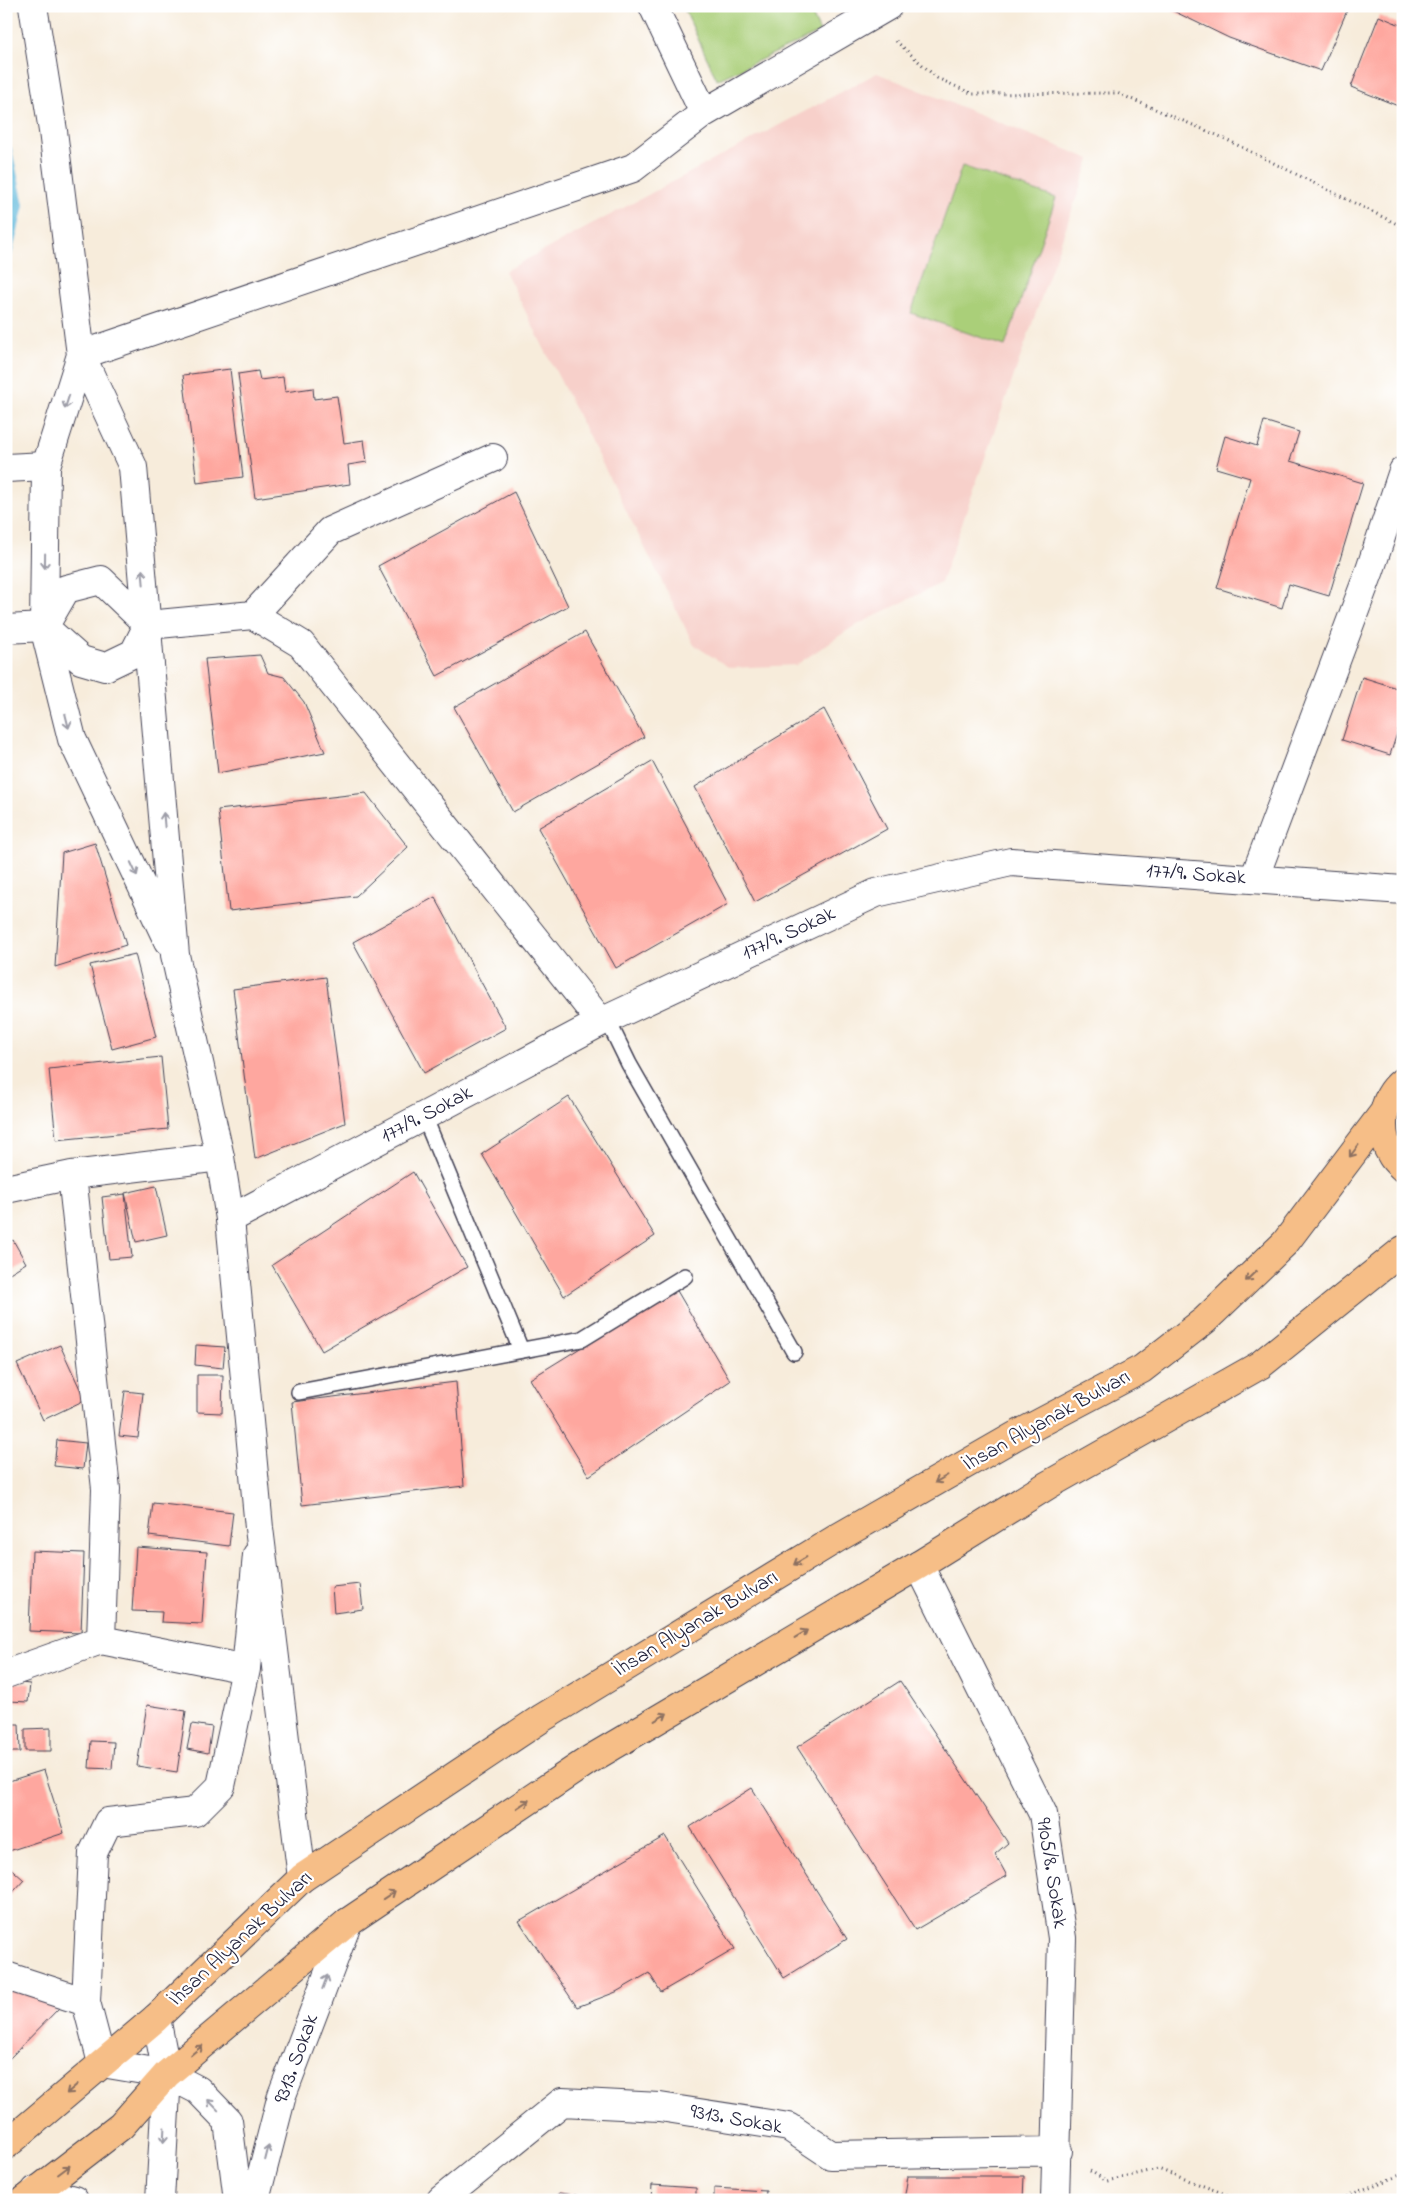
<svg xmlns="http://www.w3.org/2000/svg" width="1409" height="2206" font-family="'Indie Flower',sans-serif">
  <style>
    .built { fill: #f7d0ca }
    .green { fill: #aacf79; stroke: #66785a }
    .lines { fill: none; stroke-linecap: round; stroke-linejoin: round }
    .stream { stroke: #5db7da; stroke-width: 12 }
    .building { fill: #fea79f }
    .service-casing { stroke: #424053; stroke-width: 18 }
    .minor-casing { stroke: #424053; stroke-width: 30 }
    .tertiary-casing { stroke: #424053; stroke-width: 30 }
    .primary-casing { stroke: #424053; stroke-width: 30 }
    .path { stroke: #424053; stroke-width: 3; stroke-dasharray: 1 4; stroke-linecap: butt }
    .service { stroke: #fff; stroke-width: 15 }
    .minor { stroke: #fff; stroke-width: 28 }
    .tertiary { stroke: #fff; stroke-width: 28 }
    .primary { stroke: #f6be87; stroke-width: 28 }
    .oneway { stroke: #9c9ca7 }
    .oneway2 { stroke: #8c7061 }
    .labels { text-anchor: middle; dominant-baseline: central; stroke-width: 4.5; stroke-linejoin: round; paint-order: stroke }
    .street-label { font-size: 21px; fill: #22223b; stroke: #fff }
  </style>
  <rect width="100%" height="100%" fill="#fff"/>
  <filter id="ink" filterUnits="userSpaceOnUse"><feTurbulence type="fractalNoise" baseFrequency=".02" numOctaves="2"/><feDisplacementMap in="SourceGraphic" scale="10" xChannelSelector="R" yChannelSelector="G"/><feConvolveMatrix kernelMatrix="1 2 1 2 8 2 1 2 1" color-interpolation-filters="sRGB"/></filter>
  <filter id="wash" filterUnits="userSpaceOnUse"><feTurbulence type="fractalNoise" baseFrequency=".0096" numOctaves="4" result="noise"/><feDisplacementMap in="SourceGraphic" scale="20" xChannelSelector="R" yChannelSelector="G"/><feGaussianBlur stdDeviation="1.12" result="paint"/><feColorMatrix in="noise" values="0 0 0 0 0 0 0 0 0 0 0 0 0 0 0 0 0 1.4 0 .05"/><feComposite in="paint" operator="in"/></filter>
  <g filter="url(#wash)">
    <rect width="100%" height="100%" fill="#f7ecdb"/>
    <path class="built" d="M 877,73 L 1090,159 L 941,583 L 851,628 L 796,665 L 730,668 L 694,645 L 505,271 Z"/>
    <path class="green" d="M 683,6 L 808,6 L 820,32 L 717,80 Z
      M 962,166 L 1056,198 L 1005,346 L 911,313 Z"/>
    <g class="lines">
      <path class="stream" d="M 6,150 L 18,205 L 6,254"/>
    </g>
    <g id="blocks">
      <path class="building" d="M 1163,6 L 1349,6 L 1321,71 L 1229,38 Z
        M 1379,16 L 1403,26 L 1403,108 L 1351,87 Z
        M 230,369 L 243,477 L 197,483 L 183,375 Z
        M 258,371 L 260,380 L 283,377 L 285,392 L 313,388 L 314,399 L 337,396 L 344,443 L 364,440 L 367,462 L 348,465 L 350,484 L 255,498 L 238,374 Z
        M 1264,421 L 1299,432 L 1290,461 L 1363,483 L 1329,596 L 1289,584 L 1282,608 L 1217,588 L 1250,478 L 1216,468 L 1225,436 L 1257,446 Z
        M 514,492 L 568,606 L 437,676 L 378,566 Z
        M 585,632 L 644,737 L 513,812 L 454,707 Z
        M 260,655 L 268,673 L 284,677 L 304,702 L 325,752 L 218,773 L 205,659 Z
        M 1362,677 L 1403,690 L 1403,715 L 1390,755 L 1342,740 Z
        M 824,709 L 887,829 L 755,902 L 695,787 Z
        M 652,761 L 728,904 L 616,968 L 538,828 Z
        M 366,793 L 408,847 L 356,896 L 229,911 L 218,810 Z
        M 95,843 L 126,945 L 55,967 L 62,853 Z
        M 435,897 L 506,1028 L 424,1073 L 353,942 Z
        M 135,954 L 156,1037 L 112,1049 L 90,965 Z
        M 326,977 L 345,1123 L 255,1159 L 233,989 Z
        M 161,1057 L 168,1129 L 56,1140 L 49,1069 Z
        M 569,1097 L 655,1236 L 564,1296 L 482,1154 Z
        M 413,1172 L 467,1267 L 322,1351 L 272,1265 Z
        M 156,1186 L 167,1235 L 136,1242 L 125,1193 Z
        M 125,1194 L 132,1257 L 109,1259 L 102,1197 Z
        M 13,1240 L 26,1263 L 8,1274 L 6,1270 L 6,1244 Z
        M 676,1289 L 730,1381 L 589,1476 L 530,1379 Z
        M 60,1345 L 85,1400 L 43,1420 L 17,1364 Z
        M 196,1345 L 225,1347 L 223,1368 L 195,1365 Z
        M 197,1375 L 223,1375 L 222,1413 L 197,1412 Z
        M 456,1382 L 464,1486 L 302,1505 L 292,1402 Z
        M 125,1391 L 143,1393 L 138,1438 L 119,1436 Z
        M 57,1440 L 86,1443 L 83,1469 L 54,1466 Z
        M 153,1503 L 233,1512 L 229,1546 L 149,1536 Z
        M 136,1547 L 207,1552 L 202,1624 L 161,1622 L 162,1612 L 132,1611 Z
        M 32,1551 L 84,1553 L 81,1633 L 29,1631 Z
        M 360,1584 L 363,1609 L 334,1613 L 332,1587 Z
        M 900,1681 L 1008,1843 L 995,1854 L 1007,1876 L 915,1930 L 797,1747 Z
        M 10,1682 L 30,1684 L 28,1702 L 9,1701 Z
        M 147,1705 L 186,1711 L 177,1772 L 137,1766 Z
        M 6,1724 L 19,1724 L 20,1752 L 6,1752 Z
        M 192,1724 L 212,1727 L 208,1753 L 187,1749 Z
        M 51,1728 L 51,1751 L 25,1751 L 25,1729 Z
        M 91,1741 L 114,1742 L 112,1769 L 89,1768 Z
        M 44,1770 L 64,1833 L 6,1852 L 6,1782 Z
        M 752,1788 L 847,1939 L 784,1978 L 690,1827 Z
        M 665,1836 L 735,1949 L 661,1992 L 649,1973 L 616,1992 L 577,2007 L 519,1921 Z
        M 6,1864 L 24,1880 L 6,1900 Z
        M 6,1985 L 64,2003 L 6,2062 Z
        M 908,2176 L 1024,2176 L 1023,2200 L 904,2200 Z
        M 652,2185 L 696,2188 L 696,2200 L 651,2200 Z
        M 714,2188 L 766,2191 L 765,2200 L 714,2200 Z
        M 559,2193 L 591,2197 L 591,2200 L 551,2200 Z"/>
    </g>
  </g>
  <g filter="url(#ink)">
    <use href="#blocks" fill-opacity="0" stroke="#424053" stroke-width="1"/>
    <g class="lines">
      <defs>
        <path id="service" d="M 607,1019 L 629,1064 L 794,1352
          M 424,1116 L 521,1350
          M 299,1392 L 582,1339 L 685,1276"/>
        <path id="minor" d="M 653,6 L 704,113
          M 81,355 L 633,168 L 704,113 L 888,6
          M 6,468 L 46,466
          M 253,615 L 301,644 L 601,1022
          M 148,625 L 253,615 L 330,531 L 493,458
          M 6,629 L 44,627
          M 1254,879 L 1370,570 L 1403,471
          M 6,1189 L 72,1175
          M 230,1219 L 601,1022 L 876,893 L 1011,862 L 1403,890
          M 919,1565 L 1043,1814 L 1062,1938 L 1055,2200
          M 101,1640 L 106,1489 L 72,1175 L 220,1157
          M 6,1674 L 101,1640 L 246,1669
          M 6,1976 L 86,2002 L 102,2063 L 167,2074 L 198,2090 L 228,2121 L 238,2200
          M 86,2002 L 93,1853 L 108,1822 L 195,1812 L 221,1786 L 246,1669 L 257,1555
          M 156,2018 L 167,2074 L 160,2200
          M 36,2190 L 74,2200
          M 255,2200 L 282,2095 L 348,1922
          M 441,2200 L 562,2102 L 660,2107 L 789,2127 L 831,2155 L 1058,2151"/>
        <path id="tertiary" d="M 33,6 L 53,131 L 81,355 L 133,467 L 175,955 L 220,1157 L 230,1219 L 259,1528 L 302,1878
          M 81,355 L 46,466 L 44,627 L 72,739 L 168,941
          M 101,580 L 148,625 L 134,653 L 105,667 L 81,660 L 44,627 L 66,589 Z"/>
        <path id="primary" d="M 1403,1081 C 1381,1098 1377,1133 1392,1156 C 1395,1161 1399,1164 1403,1168
          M 6,2145 L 156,2018 L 302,1878 L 542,1718 L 839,1537 L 1015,1436 L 1142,1369 L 1205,1320 L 1285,1243 L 1384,1112
          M 25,2200 L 121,2126 L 167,2074 L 348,1922 L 589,1760 L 919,1565 L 1048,1485 L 1260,1365 L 1403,1250"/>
      </defs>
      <use href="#service" class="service-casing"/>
      <use href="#minor" class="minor-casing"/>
      <use href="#tertiary" class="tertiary-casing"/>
      <use href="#primary" class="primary-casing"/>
      <path class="path" d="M 896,41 L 937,78 L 973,94 L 1117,93 L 1219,136 L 1403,227
        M 1090,2171 L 1107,2181 L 1158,2169 L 1241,2200
        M 1343,2200 L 1349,2195 L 1403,2174"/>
      <use href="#service" class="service"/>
      <use href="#minor" class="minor"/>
      <use href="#tertiary" class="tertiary"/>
      <use href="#primary" class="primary"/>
    </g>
    <defs><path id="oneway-shaft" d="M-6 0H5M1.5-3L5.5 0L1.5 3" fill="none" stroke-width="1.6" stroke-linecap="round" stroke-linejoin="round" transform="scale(1.25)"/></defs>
    <g class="oneway">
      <use href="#oneway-shaft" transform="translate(67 402) rotate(108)"/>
      <use href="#oneway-shaft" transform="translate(45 561) rotate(91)"/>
      <use href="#oneway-shaft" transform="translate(143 577) rotate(-95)"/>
      <use href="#oneway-shaft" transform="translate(67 721) rotate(76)"/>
      <use href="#oneway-shaft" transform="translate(164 820) rotate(-95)"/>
      <use href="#oneway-shaft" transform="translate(134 869) rotate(65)"/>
      <use href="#oneway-shaft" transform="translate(325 1982) rotate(-69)"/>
      <use href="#oneway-shaft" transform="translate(213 2105) rotate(-134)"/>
      <use href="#oneway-shaft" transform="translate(164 2135) rotate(93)"/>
      <use href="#oneway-shaft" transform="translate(267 2153) rotate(-76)"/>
    </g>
    <g class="oneway2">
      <use href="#oneway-shaft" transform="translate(1354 1151) rotate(127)"/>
      <use href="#oneway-shaft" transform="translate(1251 1276) rotate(136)"/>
      <use href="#oneway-shaft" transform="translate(941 1479) rotate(150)"/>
      <use href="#oneway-shaft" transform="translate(800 1561) rotate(149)"/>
      <use href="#oneway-shaft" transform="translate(801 1634) rotate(-31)"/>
      <use href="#oneway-shaft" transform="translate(661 1717) rotate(-31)"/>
      <use href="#oneway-shaft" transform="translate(523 1804) rotate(-34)"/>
      <use href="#oneway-shaft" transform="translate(389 1895) rotate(-34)"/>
      <use href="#oneway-shaft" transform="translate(197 2050) rotate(-40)"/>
      <use href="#oneway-shaft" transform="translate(72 2089) rotate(139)"/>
      <use href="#oneway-shaft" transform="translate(64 2170) rotate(-37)"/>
    </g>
  </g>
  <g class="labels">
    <g class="street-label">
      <text transform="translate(1196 875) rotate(4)">177/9. Sokak</text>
      <text transform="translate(789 934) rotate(-25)">177/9. Sokak</text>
      <text transform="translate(427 1115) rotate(-28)">177/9. Sokak</text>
      <text transform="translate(1047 1421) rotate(-29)">İhsan Alyanak Bulvarı</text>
      <text transform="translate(696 1624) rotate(-31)">İhsan Alyanak Bulvarı</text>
      <text transform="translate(1051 1873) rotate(81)">9105/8. Sokak</text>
      <text transform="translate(241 1939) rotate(-43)">İhsan Alyanak Bulvarı</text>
      <text transform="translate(297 2059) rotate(-70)">9313. Sokak</text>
      <text transform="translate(736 2120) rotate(10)">9313. Sokak</text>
    </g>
  </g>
  <rect width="1409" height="2206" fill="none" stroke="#fff" stroke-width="25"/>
</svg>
